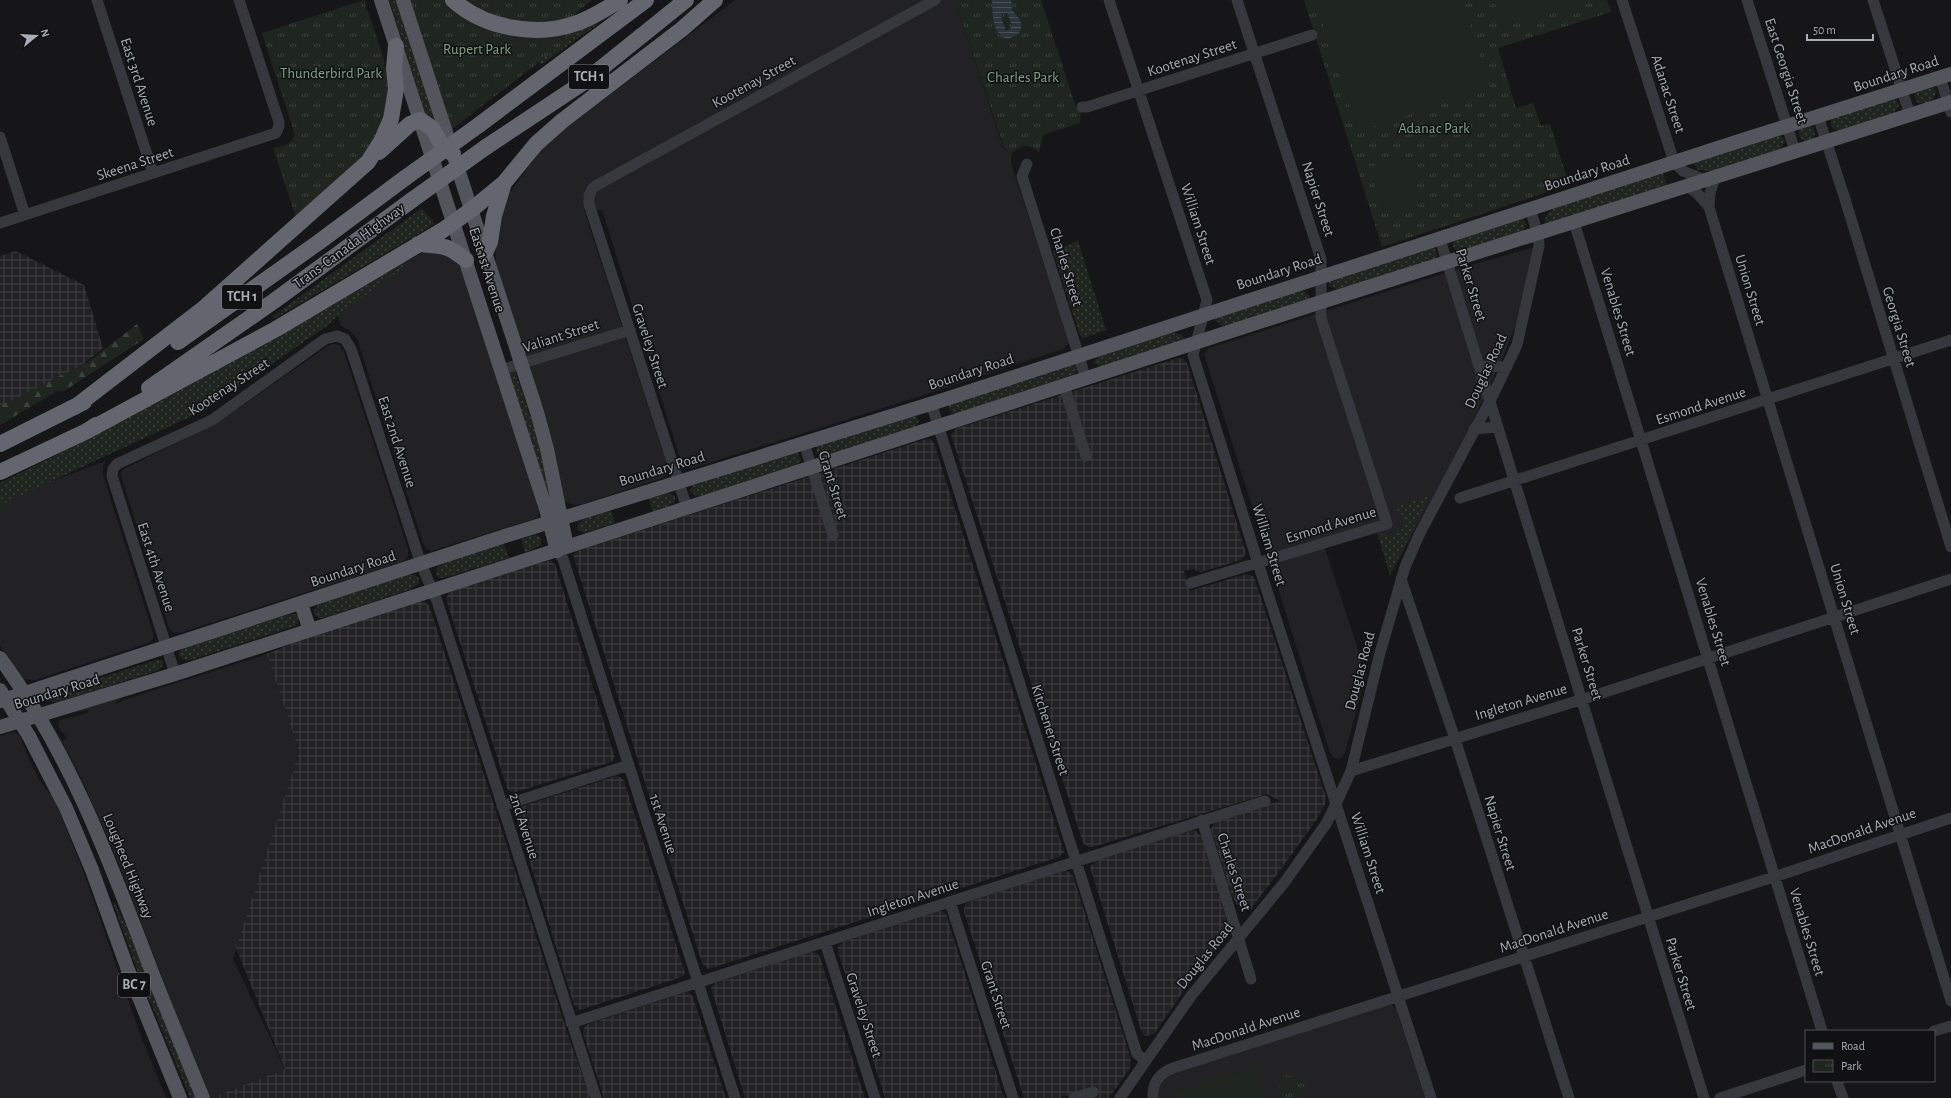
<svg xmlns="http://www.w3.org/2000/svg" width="1951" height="1098" font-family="'Alegreya Sans',sans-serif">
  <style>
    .built { fill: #222225 }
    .industrial { fill: url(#industrial-grid) }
    .grass { fill: url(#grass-dots) }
    .forest { fill: url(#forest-firs) }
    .park { fill: url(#park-tufts) }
    .garden { fill: #1e261f }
    .water { fill: url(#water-rules); fill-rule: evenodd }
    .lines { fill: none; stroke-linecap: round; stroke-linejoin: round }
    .minor { stroke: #37383d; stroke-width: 11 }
    .major { stroke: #53555c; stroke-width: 14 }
    .highway { stroke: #63666e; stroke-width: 16 }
    .highway-bridge { stroke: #63666e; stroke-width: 16 }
    .labels { text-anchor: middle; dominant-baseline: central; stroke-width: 3; stroke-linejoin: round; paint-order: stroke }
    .shield { fill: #111113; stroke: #7b7e86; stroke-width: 1 }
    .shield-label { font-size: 14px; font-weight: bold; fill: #a8adb8 }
    .park-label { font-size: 15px; fill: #7fa381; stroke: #111113 }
    .street-label { font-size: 15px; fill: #a8adb8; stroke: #111113 }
  </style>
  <defs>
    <pattern id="industrial-grid" width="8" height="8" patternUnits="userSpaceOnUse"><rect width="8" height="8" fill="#222225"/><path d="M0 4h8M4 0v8" fill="none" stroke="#3f3f43"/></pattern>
    <pattern id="grass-dots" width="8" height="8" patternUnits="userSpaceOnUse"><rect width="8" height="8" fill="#1e261f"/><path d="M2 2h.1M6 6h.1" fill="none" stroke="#3c433d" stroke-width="1.8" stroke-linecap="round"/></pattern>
    <pattern id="forest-firs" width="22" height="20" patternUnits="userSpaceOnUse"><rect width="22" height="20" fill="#1e261f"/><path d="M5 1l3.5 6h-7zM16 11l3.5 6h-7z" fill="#3c433d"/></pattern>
    <pattern id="park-tufts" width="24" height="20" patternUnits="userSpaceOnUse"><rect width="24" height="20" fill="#1e261f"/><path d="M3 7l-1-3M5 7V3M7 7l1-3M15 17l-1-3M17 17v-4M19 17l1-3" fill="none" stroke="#3c433d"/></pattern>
    <pattern id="water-rules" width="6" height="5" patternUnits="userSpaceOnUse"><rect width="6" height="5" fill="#2c353c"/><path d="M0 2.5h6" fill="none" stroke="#485056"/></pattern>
  </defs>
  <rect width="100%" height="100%" fill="#161618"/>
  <path class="built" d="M 735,0 L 955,0 L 1003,148 L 1012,153 L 1011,160 L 1012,166 L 1069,341 L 1068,344 L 1063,349 L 915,398 L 693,468 L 686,468 L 682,464 L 602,210 L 584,210 L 669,471 L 665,477 L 579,505 L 570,504 L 564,500 L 496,263 L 495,228 L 503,202 L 545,144 Z
    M 1539,246 L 1525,301 L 1501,362 L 1459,449 L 1390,575 L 1377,532 L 1325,548 L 1366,674 L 1345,753 L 1341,758 L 1334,758 L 1330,753 L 1204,354 L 1209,348 L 1467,266 Z
    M 427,250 L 455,258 L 464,275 L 539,511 L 538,517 L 534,519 L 431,551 L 426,548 L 423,543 L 357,339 L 349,330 L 341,326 L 333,302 Z
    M 333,344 L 339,345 L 344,352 L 408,549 L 408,556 L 404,561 L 180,633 L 173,632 L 169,628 L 121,476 L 122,470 L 218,422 L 328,346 Z
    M 106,461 L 103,466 L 103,475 L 153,633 L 153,639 L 148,643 L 35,680 L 24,679 L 0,646 L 0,500 Z
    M 267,654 L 299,752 L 233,959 L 285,1069 L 211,1098 L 182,1030 L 120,866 L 82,780 L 59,736 L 63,741 L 67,738 L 59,728 L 58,724 L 60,720 L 88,713 L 88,710 L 75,712 L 124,696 L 115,702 L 117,704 L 123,700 Z
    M 14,732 L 20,736 L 28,757 L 39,780 L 53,797 L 81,865 L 142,1039 L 166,1098 L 0,1098 L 0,736 Z
    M 1391,1004 L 1396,1009 L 1425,1098 L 1159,1098 L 1158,1092 L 1162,1081 L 1172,1073 Z"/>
  <path class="industrial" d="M 16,251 L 84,285 L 103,348 L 70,375 L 0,414 L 0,256 Z
    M 1178,358 L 1184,359 L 1187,363 L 1246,553 L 1241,560 L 1201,572 L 1192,569 L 1184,571 L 1190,591 L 1246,574 L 1254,577 L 1326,798 L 1325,804 L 1317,819 L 1287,861 L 1251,909 L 1246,910 L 1240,908 L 1232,897 L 1211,829 L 1217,819 L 1280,801 L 1267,794 L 1092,847 L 1088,847 L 1083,843 L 951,435 L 955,429 Z
    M 926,439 L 930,439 L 934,443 L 1064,852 L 1059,857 L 708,969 L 702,963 L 573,555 L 577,551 Z
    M 547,561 L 552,561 L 555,564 L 615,758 L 611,762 L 513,793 L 509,791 L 507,788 L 446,599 L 449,592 Z
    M 420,601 L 428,604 L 430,608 L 570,1041 L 591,1098 L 211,1098 L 285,1069 L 236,948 L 299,752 L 267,654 L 298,641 Z
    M 616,776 L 620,777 L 624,781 L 685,973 L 682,977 L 580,1010 L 574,1005 L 515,814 L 520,807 Z
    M 1190,831 L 1196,831 L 1203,838 L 1230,932 L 1187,986 L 1154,1034 L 1145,1036 L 1142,1033 L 1090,867 L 1095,861 Z
    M 1063,871 L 1070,872 L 1073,876 L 1131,1059 L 1130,1068 L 1109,1098 L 1086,1098 L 1099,1094 L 1096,1087 L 1060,1098 L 1024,1098 L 964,912 L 965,904 L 969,902 Z
    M 938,911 L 942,911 L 946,914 L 1004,1098 L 885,1098 L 838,952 L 838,947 L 843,942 Z
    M 811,952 L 817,953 L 820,957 L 865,1098 L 745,1098 L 711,988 L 715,983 Z
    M 687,992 L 690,993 L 693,997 L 726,1098 L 604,1098 L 583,1033 L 584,1027 L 588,1024 Z"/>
  <path class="grass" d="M 389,0 L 396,0 L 435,119 L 426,115 Z
    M 597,22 L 598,24 L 541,65 L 523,36 L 558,37 Z
    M 1928,86 L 1933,87 L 1936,91 C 1935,102 1926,105 1916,102 L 1914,94 L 1918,89 Z
    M 1893,98 L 1897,101 L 1899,106 L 1894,113 L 1840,130 L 1833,129 L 1831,125 L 1831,120 L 1836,116 Z
    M1799 133a8 8 0 1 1 16 0a8 8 0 1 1-16 0Z
    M 1778,135 L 1782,137 L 1785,142 L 1780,149 L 1713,171 L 1698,170 L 1693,163 Z
    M 1663,171 L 1667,186 L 1544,224 L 1546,216 L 1556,206 Z
    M 422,208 L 435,224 L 274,319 L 273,316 Z
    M 1519,217 L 1523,219 L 1527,225 L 1522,232 L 1461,252 C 1452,249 1451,245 1456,237 Z
    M 1078,241 L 1106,330 L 1083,338 L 1080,335 L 1053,251 Z
    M 1430,246 L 1434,248 L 1437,253 L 1437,258 L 1433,260 L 1339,290 L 1329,286 L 1329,280 Z
    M 411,262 L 339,314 L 327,326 L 205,410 L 0,505 L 0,483 C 138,416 271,340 404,264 Z
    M 1303,290 L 1310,296 L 1309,300 L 1232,326 L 1223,326 L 1215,320 L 1215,316 Z
    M 1165,332 L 1181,334 L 1185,339 L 1184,340 L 1100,367 L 1094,362 L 1097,357 Z
    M 1075,364 L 1078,368 L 1075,375 L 957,414 L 952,413 L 949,410 L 949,405 Z
    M 515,371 L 537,436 L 552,506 L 511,381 L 510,374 Z
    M 915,415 L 919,421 L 916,426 L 822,457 L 817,454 L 816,446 Z
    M 797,452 L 801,460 L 797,465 L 702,496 L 696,496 L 690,491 L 693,485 Z
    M 667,493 L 675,496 L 675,502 L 669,506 L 655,511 L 652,510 L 649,499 L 650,497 Z
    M 1429,496 L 1390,575 L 1377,532 L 1390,537 L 1401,531 L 1404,523 L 1401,512 L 1391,508 Z
    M 611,511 L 615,523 L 584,533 L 578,530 L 577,525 L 585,518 Z
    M 536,534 L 541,538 L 541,545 L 525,553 L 521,539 Z
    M 504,544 L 509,558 L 443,578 L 439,578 L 436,575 L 437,567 L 447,562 Z
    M 407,575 L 415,575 L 419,578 L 419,583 L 411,589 L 323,618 L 319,618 L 314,614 L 314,610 L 319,604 Z
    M 290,614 L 296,614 L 298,617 L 298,623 L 295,626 L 191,660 L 184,660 L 179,657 L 179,652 L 184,647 Z
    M 156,660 L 161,660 L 163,662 L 162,667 L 156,671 L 59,702 L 49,701 L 70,688 Z
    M 113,903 L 115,903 L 127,928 L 196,1098 L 190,1098 L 136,967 Z"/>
  <path class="forest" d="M 137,324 L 144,339 L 64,391 L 57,391 L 0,425 L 0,406 L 88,362 Z"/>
  <path class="park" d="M 364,0 C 372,26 387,59 388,85 C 390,150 339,180 296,218 L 273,148 C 283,146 290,146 295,135 L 262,33 Z
    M 410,0 L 592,0 L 576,13 L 564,43 L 452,129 Z
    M 955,0 L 1041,0 L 1076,107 L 1081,113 L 1080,123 L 1043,135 L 1039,153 C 1031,143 1020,145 1012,153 L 1004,148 Z
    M 1304,0 L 1607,0 L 1611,12 L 1498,48 L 1516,108 L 1533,103 L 1541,126 L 1550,124 L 1569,185 L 1382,247 Z
    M 1283,1074 L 1306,1081 L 1301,1098 L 1283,1098 L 1277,1096 Z"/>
  <path class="garden" d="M 1315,0 L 1462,0 L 1490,88 L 1358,132 Z
    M 1494,0 L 1589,0 L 1503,27 Z
    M 1406,156 L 1420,202 L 1384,214 L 1369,167 Z
    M 1254,1067 L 1266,1098 L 1173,1098 L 1176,1092 Z"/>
  <path class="water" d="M 992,0 L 1011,0 C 1012,3 1011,7 1012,10 C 1014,13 1018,16 1020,20 C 1025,31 1015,38 1006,39 C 991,31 993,15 992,0 ZM 1003,13 L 1007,13 L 1012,25 L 1010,29 L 1006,31 L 1001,17 Z"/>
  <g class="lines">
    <path class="minor" d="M 97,0 L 153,173
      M 1109,0 L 1207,300 L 1193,355 L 1258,563 L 1431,1098
      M 1622,0 L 1674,162 L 1683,171 L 1705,180
      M 1747,0 L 1795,151
      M 1873,0 L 1910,115
      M 1940,77 L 1951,112
      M 1082,107 L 1087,107 L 1312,35
      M 1818,116 L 1845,199 L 1951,547
      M 0,137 L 25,215
      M 1027,164 L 1022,176 L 1086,379
      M 1715,177 L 1710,193 L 1709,207 L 1951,1001
      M 1687,186 L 1697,193 L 1709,207
      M 1574,222 L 1822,1031
      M 0,223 L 276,133 L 279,126 L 279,122 L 239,0
      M 1440,239 L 1704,1098
      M 1480,366 L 1507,367
      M 501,370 L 630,330
      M 1064,386 L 1086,456
      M 931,403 L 1137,1054 L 1146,1061
      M 1474,429 L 1498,427
      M 804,443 L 833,535
      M 1460,498 L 1951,340
      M 687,508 L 589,204 L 589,196 L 592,189 L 597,185 L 935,0
      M 557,551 L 563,559 L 735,1098
      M 1401,579 L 1455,739 L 1569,1098
      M 1191,583 L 1387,524 L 1321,318 L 1321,259 L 1237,0
      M 175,674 L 112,476 L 113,469 L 117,464 L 212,420 L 325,339 L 337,336 L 345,339 L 351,349 L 421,564 L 437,601 L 596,1098
      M 1351,771 L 1593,696 L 1951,579
      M 502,806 L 629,765
      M 1202,820 L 1251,979
      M 950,902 L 1013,1098
      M 825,942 L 875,1098
      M 571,1023 L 1265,801
      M 1934,1031 L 1951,1026
      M 1837,1081 L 1843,1098
      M 1074,1098 L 1093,1092
      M 1120,1098 L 1191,996 L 1284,883 L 1326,824 L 1336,804 L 1351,771 L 1380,653 L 1405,567 L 1419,535 L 1490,401 L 1517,345 L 1539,246 L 1538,234 L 1530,209
      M 1153,1098 C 1152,1084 1159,1073 1173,1068 L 1783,874 L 1951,818
      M 1720,1098 L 1806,1070"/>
    <path class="major" d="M 381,0 L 546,509 L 557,551
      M 403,0 L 537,412 L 547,449 L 567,547
      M 301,604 L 310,630
      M 0,658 C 69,751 109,859 150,967 C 167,1011 185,1054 203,1098
      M 0,690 L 29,736 L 66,808 L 92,870 L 128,970 L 180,1098
      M 0,701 L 508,535 L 943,400 L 1730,144 L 1951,74
      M 0,727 L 175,674 L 1321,302 L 1951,102"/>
    <path class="highway" d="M 453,0 C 484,28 535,37 574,24 C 590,19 606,9 620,0
      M 479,125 L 646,0
      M 486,147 L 584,82 L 686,0
      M 379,152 L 410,124 L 420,120 L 432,128 L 440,142 L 453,154
      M 418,244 C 442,246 447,244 466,260
      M 485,253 L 490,242 L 494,216 L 504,183
      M 178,342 L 319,242 L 405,178
      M 149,388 L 274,301 L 412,200
      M 75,407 L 204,308 L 368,162 L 382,140 L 391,119 L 396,89 L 394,68 L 396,46
      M 87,431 L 276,329 L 443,230 L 471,210 L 504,183 L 536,144 L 562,121 L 682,29 L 715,0
      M 0,444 L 84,402
      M 0,472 L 87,431 L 96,425"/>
    <path class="highway-bridge" d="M 405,178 L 479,125
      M 412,200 L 486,147"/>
  </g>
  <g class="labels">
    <g class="shield">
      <rect x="569" y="65" width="40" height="24" rx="3"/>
      <rect x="222" y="285" width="40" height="24" rx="3"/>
      <rect x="118" y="973" width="32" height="24" rx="3"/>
    </g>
    <g class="shield-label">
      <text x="589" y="77">TCH 1</text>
      <text x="242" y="297">TCH 1</text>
      <text x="134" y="985">BC 7</text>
    </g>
    <g class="park-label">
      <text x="477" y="49">Rupert Park</text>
      <text x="331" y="73">Thunderbird Park</text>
      <text x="1023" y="77">Charles Park</text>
      <text x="1434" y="128">Adanac Park</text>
    </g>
    <g class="street-label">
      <text transform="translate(1192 58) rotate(-18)">Kootenay Street</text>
      <text transform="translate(1786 71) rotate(72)">East Georgia Street</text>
      <text transform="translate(1896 74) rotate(-18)">Boundary Road</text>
      <text transform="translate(139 82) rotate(72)">East 3rd Avenue</text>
      <text transform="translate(754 82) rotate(-29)">Kootenay Street</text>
      <text transform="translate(1668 94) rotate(72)">Adanac Street</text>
      <text transform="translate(135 164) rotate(-18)">Skeena Street</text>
      <text transform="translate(1587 173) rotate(-18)">Boundary Road</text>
      <text transform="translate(1318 199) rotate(72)">Napier Street</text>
      <text transform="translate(1198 224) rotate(72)">William Street</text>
      <text transform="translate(349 246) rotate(-36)">Trans-Canada Highway</text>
      <text transform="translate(1066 267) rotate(73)">Charles Street</text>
      <text transform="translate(487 270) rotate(72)">East 1st Avenue</text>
      <text transform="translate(1279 272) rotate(-18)">Boundary Road</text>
      <text transform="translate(1471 285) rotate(73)">Parker Street</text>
      <text transform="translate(1750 290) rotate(73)">Union Street</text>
      <text transform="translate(1618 312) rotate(73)">Venables Street</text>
      <text transform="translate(1899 327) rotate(73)">Georgia Street</text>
      <text transform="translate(561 336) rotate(-18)">Valiant Street</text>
      <text transform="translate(650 346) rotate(72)">Graveley Street</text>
      <text transform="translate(1486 371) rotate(-65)">Douglas Road</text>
      <text transform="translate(971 372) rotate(-18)">Boundary Road</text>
      <text transform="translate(229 387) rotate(-33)">Kootenay Street</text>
      <text transform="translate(1701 406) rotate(-18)">Esmond Avenue</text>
      <text transform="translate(397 442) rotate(72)">East 2nd Avenue</text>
      <text transform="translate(662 469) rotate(-17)">Boundary Road</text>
      <text transform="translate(833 485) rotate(73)">Grant Street</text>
      <text transform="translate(1331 525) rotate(-17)">Esmond Avenue</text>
      <text transform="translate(1269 545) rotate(73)">William Street</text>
      <text transform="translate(156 567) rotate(72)">East 4th Avenue</text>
      <text transform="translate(353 569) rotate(-18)">Boundary Road</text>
      <text transform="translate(1845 599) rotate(73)">Union Street</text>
      <text transform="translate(1713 622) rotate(73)">Venables Street</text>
      <text transform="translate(1587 664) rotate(73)">Parker Street</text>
      <text transform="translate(1360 671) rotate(-75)">Douglas Road</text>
      <text transform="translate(57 692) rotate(-17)">Boundary Road</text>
      <text transform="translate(1521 702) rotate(-17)">Ingleton Avenue</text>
      <text transform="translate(1050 730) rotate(72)">Kitchener Street</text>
      <text transform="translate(663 824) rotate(72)">1st Avenue</text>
      <text transform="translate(524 826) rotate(72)">2nd Avenue</text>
      <text transform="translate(1862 831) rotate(-19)">MacDonald Avenue</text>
      <text transform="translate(1500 833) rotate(73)">Napier Street</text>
      <text transform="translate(1368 853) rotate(72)">William Street</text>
      <text transform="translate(128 866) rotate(68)">Lougheed Highway</text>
      <text transform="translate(1234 872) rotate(72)">Charles Street</text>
      <text transform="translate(913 898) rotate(-18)">Ingleton Avenue</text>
      <text transform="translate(1554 931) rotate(-18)">MacDonald Avenue</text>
      <text transform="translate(1807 932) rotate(73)">Venables Street</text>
      <text transform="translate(1205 956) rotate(-51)">Douglas Road</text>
      <text transform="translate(1681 974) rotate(73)">Parker Street</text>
      <text transform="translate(996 995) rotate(72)">Grant Street</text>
      <text transform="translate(864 1015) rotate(72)">Graveley Street</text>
      <text transform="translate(1246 1029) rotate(-18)">MacDonald Avenue</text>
    </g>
  </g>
  <rect x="1805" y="1030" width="130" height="52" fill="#111113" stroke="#4d4f55"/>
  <rect x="1813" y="1043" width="20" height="6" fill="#53555c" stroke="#4d4f55"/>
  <text x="1841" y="1050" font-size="12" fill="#a8adb8">Road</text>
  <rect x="1813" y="1060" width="20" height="12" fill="url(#park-tufts)" stroke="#4d4f55"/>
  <text x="1841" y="1070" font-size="12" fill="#a8adb8">Park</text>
  <g transform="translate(36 36) rotate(72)" stroke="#111113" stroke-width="3" paint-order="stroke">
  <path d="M0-3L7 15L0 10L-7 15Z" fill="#a8adb8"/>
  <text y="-6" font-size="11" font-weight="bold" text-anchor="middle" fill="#a8adb8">N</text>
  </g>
  <path d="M1807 34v6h66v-6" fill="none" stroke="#a8adb8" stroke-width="2"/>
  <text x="1813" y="34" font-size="12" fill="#a8adb8" stroke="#111113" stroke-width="3" paint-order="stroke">50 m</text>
</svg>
